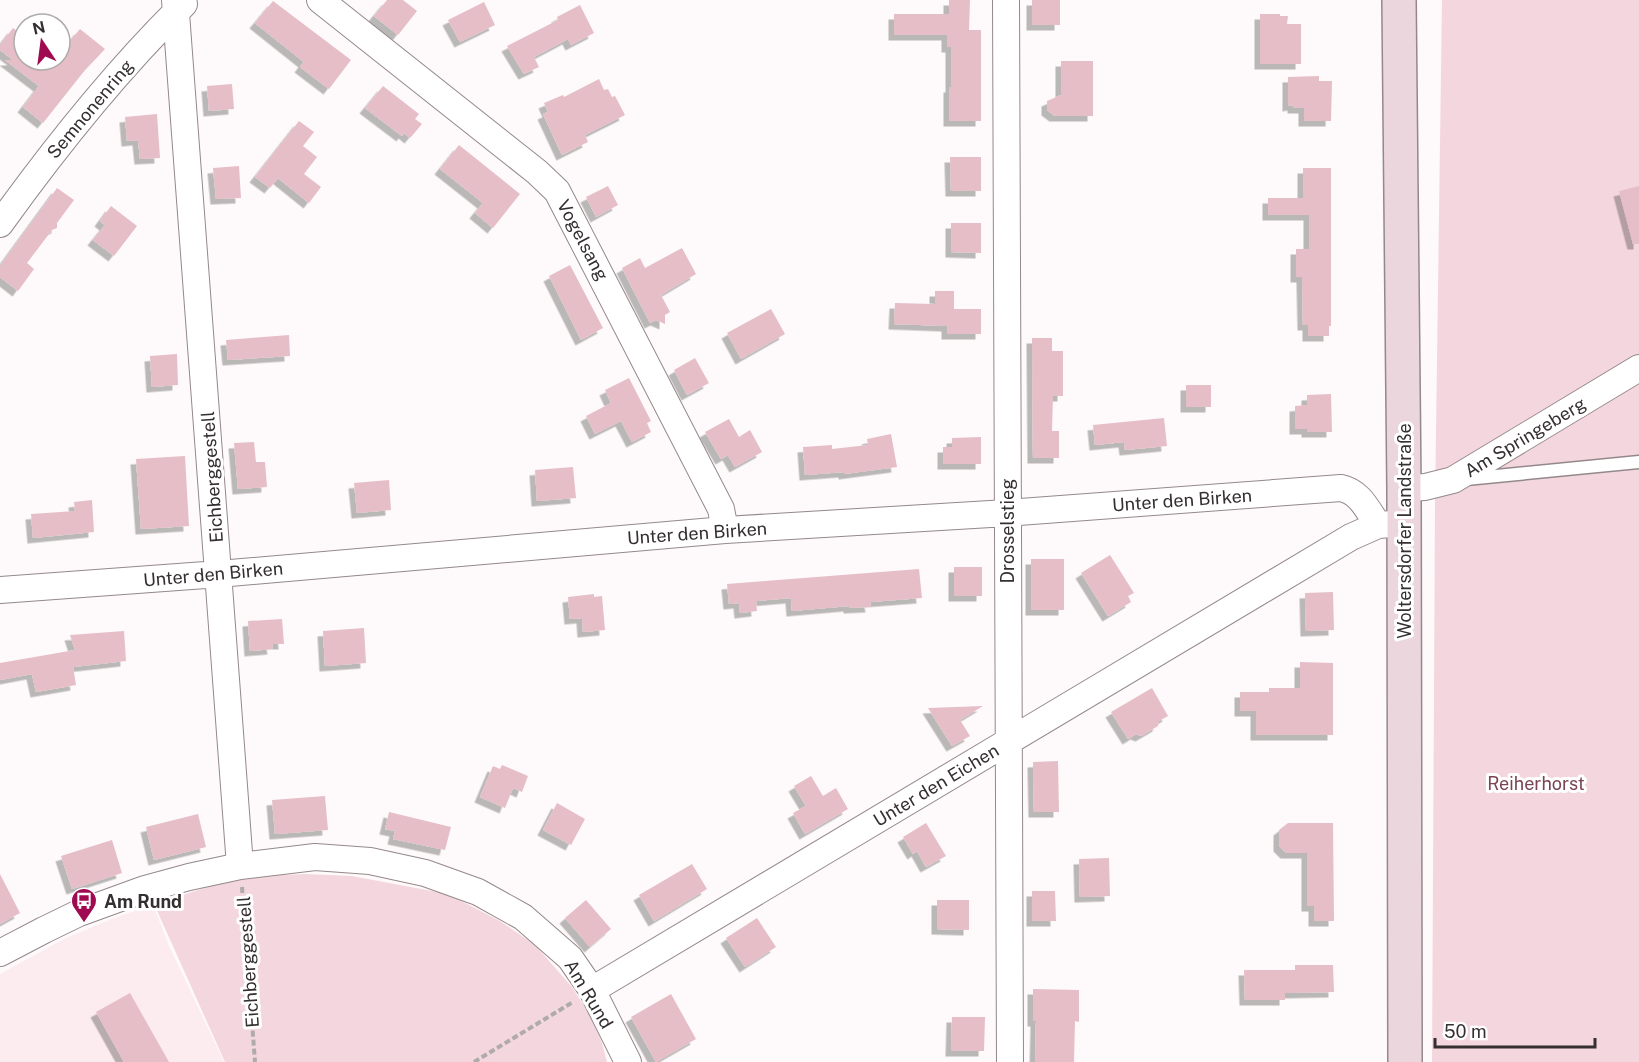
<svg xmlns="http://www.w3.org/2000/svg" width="1639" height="1062" font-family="'Public Sans',sans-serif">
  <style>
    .built { fill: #fcebef }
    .green { fill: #f4d7de }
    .building { fill: #e6bec8; filter: url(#shadow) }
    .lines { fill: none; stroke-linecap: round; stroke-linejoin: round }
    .service-casing { stroke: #94888b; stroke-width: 15 }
    .minor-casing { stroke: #94888b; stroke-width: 28 }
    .secondary-casing { stroke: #94888b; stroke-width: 36 }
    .path { stroke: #afaaab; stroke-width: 4; stroke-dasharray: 6 3; stroke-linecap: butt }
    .service { stroke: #fff; stroke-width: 12 }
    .minor { stroke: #fff; stroke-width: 26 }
    .secondary { stroke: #ecd6dd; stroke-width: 33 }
    .labels { text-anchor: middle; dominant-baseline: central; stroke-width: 6; stroke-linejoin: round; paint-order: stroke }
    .street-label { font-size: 18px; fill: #342f30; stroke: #fff }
    .park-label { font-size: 18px; fill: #7a4454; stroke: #fff }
    .poi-label { font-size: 18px; font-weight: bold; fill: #342f30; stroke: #fff; text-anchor: start }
  </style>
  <defs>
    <filter id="shadow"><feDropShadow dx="-5.5" dy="5.5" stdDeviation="0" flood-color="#0004"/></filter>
  </defs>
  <rect width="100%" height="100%" fill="#fef9fa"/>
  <path class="built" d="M 153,905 L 169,946 L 224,1062 L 0,1062 L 0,974 L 64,939 L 114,918 Z"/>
  <path class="green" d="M 1442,0 L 1639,0 L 1639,1062 L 1432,1062 L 1435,504 Z
    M 305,874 L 352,876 L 448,894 L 500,921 L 535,945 L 572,987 L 591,1017 L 602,1043 L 607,1062 L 225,1062 L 154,904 L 230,880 L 257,876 Z"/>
  <path class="building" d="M 387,0 L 403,0 L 417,11 L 398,35 L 374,16 Z
    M 949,0 L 970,0 L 969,30 L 981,30 L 981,121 L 949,121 L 949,87 L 951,87 L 951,47 L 947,47 L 947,35 L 894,35 L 894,14 L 949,14 Z
    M 1032,0 L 1060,0 L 1060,25 L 1032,25 Z
    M 273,1 L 351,60 L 329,89 L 300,67 L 304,62 L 255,23 Z
    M 484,2 L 495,25 L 460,42 L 448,20 Z
    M 580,5 L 594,33 L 571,45 L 568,39 L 534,57 L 539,67 L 524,74 L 507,46 L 558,20 L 557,17 Z
    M 1260,14 L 1280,14 L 1280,16 L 1288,16 L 1287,24 L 1301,24 L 1301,64 L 1260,64 Z
    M 13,28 L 24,36 L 24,60 L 60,60 L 60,52 L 80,29 L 105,49 L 85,70 L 43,123 L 23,107 L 39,86 L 5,60 L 13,60 L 0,50 L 0,45 Z
    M 1061,61 L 1093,61 L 1093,116 L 1055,116 L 1047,110 L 1047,101 L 1061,95 Z
    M 1319,76 L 1319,81 L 1332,81 L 1331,121 L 1304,121 L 1304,108 L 1293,108 L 1293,105 L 1288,106 L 1288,77 Z
    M 599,79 L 604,90 L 608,89 L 612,97 L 615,96 L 625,115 L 585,135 L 588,142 L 562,155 L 543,114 L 548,112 L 544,103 L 563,95 L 564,97 Z
    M 232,84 L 234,109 L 209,111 L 207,86 Z
    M 383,86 L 419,114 L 415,119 L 422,124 L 410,138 L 404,133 L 402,136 L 365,108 Z
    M 157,114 L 160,158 L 140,159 L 138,140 L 127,141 L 125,117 Z
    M 299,121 L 314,132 L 303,146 L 317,157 L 304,174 L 321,187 L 309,203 L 278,178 L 270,188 L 255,177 Z
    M 459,145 L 520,194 L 493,228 L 475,213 L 483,203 L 440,169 Z
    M 950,157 L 981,157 L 981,191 L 951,191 Z
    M 239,166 L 241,198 L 216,199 L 213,168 Z
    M 1303,168 L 1331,168 L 1331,326 L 1329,326 L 1329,336 L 1308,336 L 1308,325 L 1303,325 L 1302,277 L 1296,277 L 1296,249 L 1309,249 L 1309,215 L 1268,215 L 1268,198 L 1303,198 Z
    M 608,186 L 618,205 L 596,217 L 586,197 Z
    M 1639,186 L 1639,244 L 1633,244 L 1619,191 Z
    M 57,188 L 74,200 L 57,223 L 57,228 L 52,230 L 27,263 L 34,269 L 18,291 L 0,277 L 0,266 Z
    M 111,206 L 137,226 L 114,256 L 93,240 L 105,225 L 100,221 Z
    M 951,223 L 981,223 L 981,253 L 951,252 Z
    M 682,248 L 696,274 L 661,295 L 670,312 L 665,315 L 665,324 L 656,320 L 650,323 L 622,268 L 640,258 L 645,268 Z
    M 570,265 L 603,328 L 581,340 L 549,276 Z
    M 935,291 L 954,291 L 954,309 L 981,309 L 981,334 L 947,334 L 947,326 L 894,324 L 895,303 L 935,304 Z
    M 771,309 L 785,334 L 741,359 L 727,333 Z
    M 289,335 L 290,356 L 228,360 L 226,340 Z
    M 1032,338 L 1052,338 L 1052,351 L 1063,351 L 1063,396 L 1053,396 L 1052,431 L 1059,431 L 1059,458 L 1033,458 Z
    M 177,354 L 178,385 L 152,387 L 150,356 Z
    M 695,358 L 709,383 L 687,395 L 674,370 Z
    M 629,378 L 651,421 L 647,423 L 651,432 L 632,442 L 621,421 L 595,434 L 586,416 L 611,403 L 605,390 Z
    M 1186,385 L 1211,385 L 1211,407 L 1186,407 Z
    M 1331,394 L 1332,432 L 1307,432 L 1307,429 L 1295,429 L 1295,406 L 1307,405 L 1307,395 Z
    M 1164,418 L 1167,446 L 1125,450 L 1124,442 L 1095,445 L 1093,425 Z
    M 729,419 L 739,437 L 750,430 L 762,452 L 735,467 L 728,455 L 721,459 L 705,432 Z
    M 891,434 L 897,467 L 844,474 L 844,472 L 805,475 L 803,447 L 832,445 L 832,449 L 868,445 L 867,439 Z
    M 981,437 L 981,464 L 943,464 L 943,447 L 952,447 L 952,438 Z
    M 254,442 L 256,462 L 265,462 L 267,487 L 238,489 L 234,443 Z
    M 185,456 L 189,526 L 141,529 L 136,459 Z
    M 573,467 L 576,498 L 537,501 L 535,470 Z
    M 389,480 L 391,510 L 357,513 L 354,483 Z
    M 92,500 L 94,532 L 33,538 L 31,514 L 75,511 L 74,502 Z
    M 1110,555 L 1134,593 L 1128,596 L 1131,602 L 1108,616 L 1081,573 Z
    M 1031,559 L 1064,559 L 1064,610 L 1031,610 Z
    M 954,567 L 982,567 L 982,596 L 954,596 Z
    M 919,569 L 922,598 L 870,602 L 871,607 L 849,608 L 849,606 L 792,611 L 791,598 L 756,601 L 757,611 L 740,613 L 739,603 L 729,604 L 727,584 Z
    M 1333,592 L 1334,630 L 1306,631 L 1305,593 Z
    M 594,594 L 594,597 L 602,596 L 605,630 L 583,632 L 582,618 L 570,619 L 568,597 Z
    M 282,619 L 284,644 L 272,644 L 273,649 L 250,651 L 248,621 Z
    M 364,628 L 366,663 L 325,666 L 323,631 Z
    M 124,631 L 126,661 L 73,667 L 76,685 L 36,692 L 32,674 L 0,680 L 0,663 L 75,650 L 70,635 Z
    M 1300,662 L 1333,663 L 1333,735 L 1256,735 L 1256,711 L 1240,711 L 1240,692 L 1269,692 L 1269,688 L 1300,688 Z
    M 1152,688 L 1168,716 L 1159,721 L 1158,726 L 1141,736 L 1136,734 L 1128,739 L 1111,712 Z
    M 983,706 L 960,720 L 970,736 L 952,746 L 928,708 Z
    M 1058,761 L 1059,812 L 1034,812 L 1033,762 Z
    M 502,765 L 528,776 L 522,792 L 513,788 L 505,808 L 480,797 L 493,766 L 500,769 Z
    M 811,776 L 823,796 L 836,788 L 848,809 L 805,834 L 793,813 L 806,806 L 794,786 Z
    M 325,796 L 328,830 L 275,834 L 272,800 Z
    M 557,803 L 585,819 L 571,845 L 543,830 Z
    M 389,812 L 451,827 L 445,850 L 393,839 L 395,831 L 385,829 Z
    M 198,814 L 206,847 L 154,860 L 146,827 Z
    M 926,823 L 946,856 L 926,867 L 917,851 L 913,854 L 903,837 Z
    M 1288,823 L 1333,823 L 1334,921 L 1314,921 L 1314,906 L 1307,906 L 1307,853 L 1286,853 L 1279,846 L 1279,830 Z
    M 112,840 L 122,873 L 72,889 L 61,856 Z
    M 1109,858 L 1110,896 L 1080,897 L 1079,859 Z
    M 692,864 L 707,889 L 654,921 L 639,895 Z
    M 0,874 L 20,913 L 0,924 Z
    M 1032,891 L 1055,891 L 1056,921 L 1032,921 Z
    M 586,900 L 611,929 L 590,947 L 565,918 Z
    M 937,900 L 969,900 L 969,930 L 937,929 Z
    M 757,918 L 776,947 L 745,967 L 726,938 Z
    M 1295,965 L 1333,965 L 1334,992 L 1285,993 L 1285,1000 L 1245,1000 L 1244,970 L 1295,970 Z
    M 1033,989 L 1079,990 L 1079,1022 L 1075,1021 L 1074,1062 L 1035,1062 L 1036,1021 L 1033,1021 Z
    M 130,993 L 169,1062 L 124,1062 L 96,1012 Z
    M 671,994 L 696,1039 L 656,1062 L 631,1017 Z
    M 952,1017 L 985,1017 L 984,1051 L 951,1051 Z"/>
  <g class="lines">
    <defs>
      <path id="service" d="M 1466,479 L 1639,462"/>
      <path id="minor" d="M 175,0 L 240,866
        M 320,0 L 537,172 L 557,191 L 721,509 L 725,530
        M 1006,0 L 1010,1062
        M 0,224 C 56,146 116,71 184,4
        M 1404,488 L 1425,487 L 1453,480 L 1639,368
        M 0,590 L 219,574 L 725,530 L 1007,513 L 1341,488 C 1360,492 1367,509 1378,525
        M 0,953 L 44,930 L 79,913 L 145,889 L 189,877 L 240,866 L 315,857 L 370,861 L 425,873 L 478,892 L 523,917 L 570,958 L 592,990 L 628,1062
        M 592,990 L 1351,537 L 1378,525 L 1393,524"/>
      <path id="secondary" d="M 1399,0 L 1404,488 L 1405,1062"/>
    </defs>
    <use href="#service" class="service-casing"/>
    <use href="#minor" class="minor-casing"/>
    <use href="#secondary" class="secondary-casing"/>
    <path class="path" d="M 242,887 L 255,1062
      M 474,1062 L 573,1002"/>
    <use href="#service" class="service"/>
    <use href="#minor" class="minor"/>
    <use href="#secondary" class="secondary"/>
  </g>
  <defs>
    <symbol id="bus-pin" viewBox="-11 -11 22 30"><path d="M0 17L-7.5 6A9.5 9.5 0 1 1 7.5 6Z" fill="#9f0a51" stroke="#fff"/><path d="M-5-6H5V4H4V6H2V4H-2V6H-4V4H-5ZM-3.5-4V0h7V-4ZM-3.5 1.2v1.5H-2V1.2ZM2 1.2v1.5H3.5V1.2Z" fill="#fff"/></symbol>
  </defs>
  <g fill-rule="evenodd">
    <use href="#bus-pin" x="69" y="886" width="30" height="40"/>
  </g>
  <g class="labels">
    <g class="street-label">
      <text transform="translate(90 109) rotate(-50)">Semnonenring</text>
      <text transform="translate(583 240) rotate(62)">Vogelsang</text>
      <text transform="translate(1525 437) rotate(-31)">Am Springeberg</text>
      <text transform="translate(212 477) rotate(-94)">Eichberggestell</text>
      <text transform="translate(1182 500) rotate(-4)">Unter den Birken</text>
      <text transform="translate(1007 531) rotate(-90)">Drosselstieg</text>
      <text transform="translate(1404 531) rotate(-90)">Woltersdorfer Landstraße</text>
      <text transform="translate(697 533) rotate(-4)">Unter den Birken</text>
      <text transform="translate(213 574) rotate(-5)">Unter den Birken</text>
      <text transform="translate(936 785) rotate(-31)">Unter den Eichen</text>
      <text transform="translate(248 962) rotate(-94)">Eichberggestell</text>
      <text transform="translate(589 994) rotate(59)">Am Rund</text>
    </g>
    <g class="park-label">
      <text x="1536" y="783">Reiherhorst</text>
    </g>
    <g class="poi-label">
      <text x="104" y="901">Am Rund</text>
    </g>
  </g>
  <g transform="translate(42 42) rotate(347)"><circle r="28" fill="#ffffff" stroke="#aeacac" stroke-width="1.5"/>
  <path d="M0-4.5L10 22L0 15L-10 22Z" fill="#9f0a51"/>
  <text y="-9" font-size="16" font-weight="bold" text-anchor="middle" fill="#342f30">N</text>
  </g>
  <path d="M1435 1038v9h160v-9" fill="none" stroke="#342f30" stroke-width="3"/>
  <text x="1444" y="1038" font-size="18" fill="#342f30" stroke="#ffffff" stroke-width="4.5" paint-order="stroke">50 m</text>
</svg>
